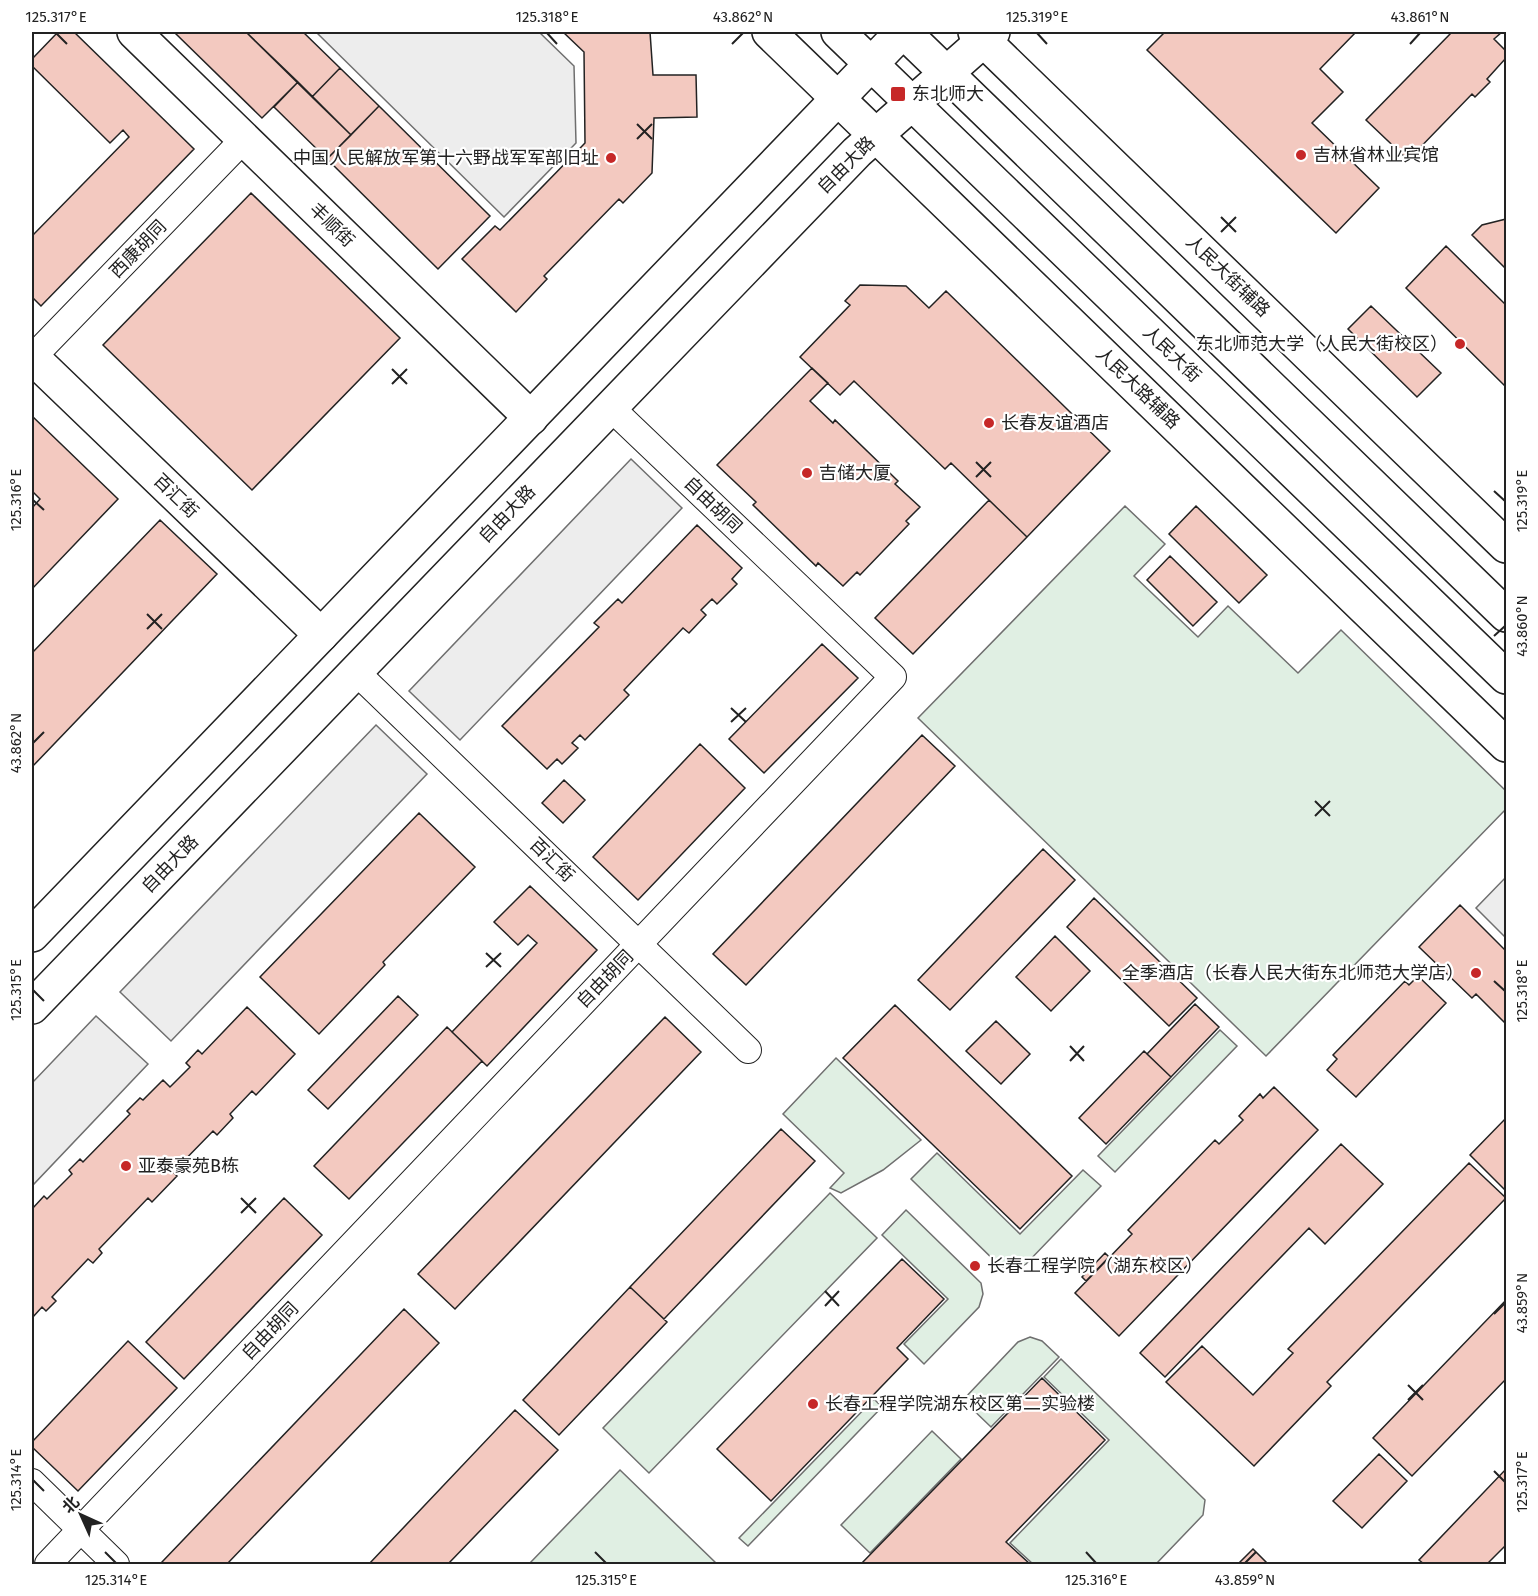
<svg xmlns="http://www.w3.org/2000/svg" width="1538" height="1596" font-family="'Fira Sans','Noto Sans SC',sans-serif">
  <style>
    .green { fill: #e0efe3; stroke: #6f6f6f; stroke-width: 1.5 }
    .parking { fill: #ededed; stroke: #6f6f6f; stroke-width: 1.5 }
    .building { fill: #f3c9c0; stroke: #222; stroke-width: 1.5 }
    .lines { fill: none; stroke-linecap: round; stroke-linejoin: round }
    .street-casing { stroke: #222; stroke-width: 28 }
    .secondary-casing { stroke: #222; stroke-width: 36 }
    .primary-casing { stroke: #222; stroke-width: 36 }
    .street { stroke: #fff; stroke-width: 26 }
    .secondary { stroke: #fff; stroke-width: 33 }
    .primary { stroke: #fff; stroke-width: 33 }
    .ticks { fill: none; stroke: #222; stroke-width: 2 }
    .poi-dot { fill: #c62828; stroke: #fff; stroke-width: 2 }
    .labels { text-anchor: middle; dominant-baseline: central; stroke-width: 4.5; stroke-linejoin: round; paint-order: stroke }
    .poi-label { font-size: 18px; fill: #222; stroke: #fff; text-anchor: start }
    .street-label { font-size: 18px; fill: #222; stroke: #fff }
    .neatline { fill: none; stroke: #222; stroke-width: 2 }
    .ticks-label { font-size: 15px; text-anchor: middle; fill: #222 }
  </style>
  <rect width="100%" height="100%" fill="#fff"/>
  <path class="green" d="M 1125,506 L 1165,544 L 1134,576 L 1198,637 L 1228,606 L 1298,673 L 1341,630 L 1506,791 L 1506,809 L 1266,1056 L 918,718 Z
    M 1220,1030 L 1237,1046 L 1115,1172 L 1098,1156 Z
    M 836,1058 L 921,1140 L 883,1170 L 841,1193 L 830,1188 L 844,1173 L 783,1114 Z
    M 937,1153 L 1020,1234 L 1083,1170 L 1101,1186 L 1026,1264 C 1017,1270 1010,1270 1000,1266 L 911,1179 Z
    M 830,1193 L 877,1238 L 649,1473 L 603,1428 Z
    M 906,1210 L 981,1283 L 983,1294 L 979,1307 L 924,1364 L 904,1344 L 948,1299 L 882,1235 Z
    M 1030,1337 L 1042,1341 L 1059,1357 L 991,1427 L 963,1400 L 1018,1342 Z
    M 1061,1359 L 1205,1500 L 1203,1515 L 1156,1564 L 1033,1564 L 1010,1543 L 1109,1440 L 1044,1377 Z
    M 874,1399 L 882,1407 L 748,1546 L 739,1538 Z
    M 932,1431 L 961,1459 L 870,1553 L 841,1525 Z
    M 620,1470 L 717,1564 L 529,1564 Z"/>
  <path class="parking" d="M 316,32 L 539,32 L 574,66 L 576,143 L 504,217 Z
    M 631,459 L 682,508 L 460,740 L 409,691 Z
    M 376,725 L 427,774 L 171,1041 L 120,992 Z
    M 1506,877 L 1506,938 L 1476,908 Z
    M 96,1016 L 148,1064 L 32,1186 L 32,1083 Z"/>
  <path class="building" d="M 58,32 L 74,32 L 194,149 L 41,306 L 32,297 L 32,236 L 129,137 L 123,130 L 110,143 L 32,66 L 32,59 Z
    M 174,32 L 246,32 L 298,82 L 262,118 Z
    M 246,32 L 303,32 L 340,68 L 312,97 Z
    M 563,32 L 650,32 L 653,75 L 696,75 L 697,117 L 654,118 L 652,173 L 623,203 L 619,199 L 544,276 L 547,279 L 516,312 L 462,259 L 495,226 L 500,230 L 585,143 L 584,52 Z
    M 1165,32 L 1356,32 L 1320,69 L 1343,92 L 1312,123 L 1379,188 L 1336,233 L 1147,50 Z
    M 1452,32 L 1502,32 L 1494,39 L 1506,51 L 1506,58 L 1487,79 L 1490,82 L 1475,97 L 1472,94 L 1408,160 L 1366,120 Z
    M 340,68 L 379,106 L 351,135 L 312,97 Z
    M 298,82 L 351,135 L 327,159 L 274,107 Z
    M 379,106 L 490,216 L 438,269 L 327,159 Z
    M 251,193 L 400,338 L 252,490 L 103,345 Z
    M 1506,219 L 1506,269 L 1472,235 L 1482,225 Z
    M 1446,246 L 1506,305 L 1506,387 L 1406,288 Z
    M 860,285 L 906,286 L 929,308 L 946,291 L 1110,451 L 1027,537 L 951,463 L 945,469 L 854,381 L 840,395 L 800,357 L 850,305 L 845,301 Z
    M 1371,306 L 1441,373 L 1417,397 L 1348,329 Z
    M 812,368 L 828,383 L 810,401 L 833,423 L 835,420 L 898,481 L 895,484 L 920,507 L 906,521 L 909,524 L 860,575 L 857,572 L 843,586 L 818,563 L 816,566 L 753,505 L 756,502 L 717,465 Z
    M 32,416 L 118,499 L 32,589 L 32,508 L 40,499 L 32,491 Z
    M 989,500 L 1027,537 L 913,654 L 875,618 Z
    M 1196,506 L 1267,575 L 1239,603 L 1169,534 Z
    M 160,520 L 217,574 L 32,767 L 32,653 Z
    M 697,525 L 742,568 L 732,579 L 737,584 L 717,604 L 712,599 L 701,610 L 706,615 L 689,633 L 683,628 L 624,690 L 629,695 L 585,740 L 580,735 L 572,743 L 578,748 L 562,764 L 557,759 L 547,769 L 502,726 L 599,627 L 594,623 L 618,599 L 622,603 Z
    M 1170,556 L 1217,602 L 1193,626 L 1147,580 Z
    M 822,644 L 858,678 L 764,773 L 729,739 Z
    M 922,735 L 955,766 L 746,985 L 713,954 Z
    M 700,744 L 745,788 L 638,900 L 593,857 Z
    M 564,780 L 585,800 L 563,823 L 542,803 Z
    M 419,813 L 475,867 L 383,962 L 385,965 L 319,1034 L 260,977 Z
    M 1043,849 L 1075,880 L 950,1010 L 918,980 Z
    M 530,886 L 597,950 L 487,1066 L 452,1032 L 537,943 L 528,935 L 518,945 L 494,922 Z
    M 1094,898 L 1197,998 L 1169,1026 L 1067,927 Z
    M 1460,905 L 1506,951 L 1506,1024 L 1476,994 L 1472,998 L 1419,947 Z
    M 1055,936 L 1090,971 L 1051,1011 L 1016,977 Z
    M 1418,976 L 1446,1003 L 1356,1097 L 1327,1070 L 1337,1059 L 1333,1055 L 1405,981 L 1409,985 Z
    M 398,996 L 418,1015 L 328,1109 L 308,1090 Z
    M 1195,1004 L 1219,1027 L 1171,1077 L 1147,1054 Z
    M 895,1005 L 1072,1176 L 1020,1229 L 843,1058 Z
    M 247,1007 L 295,1054 L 256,1095 L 252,1091 L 230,1114 L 233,1118 L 217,1135 L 213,1131 L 173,1172 L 177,1176 L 152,1202 L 148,1198 L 99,1249 L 102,1253 L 93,1263 L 88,1259 L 52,1297 L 56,1301 L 46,1311 L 42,1307 L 32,1318 L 32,1209 L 44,1196 L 47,1199 L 72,1174 L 69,1170 L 80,1159 L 83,1162 L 130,1114 L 127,1111 L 140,1098 L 143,1100 L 163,1080 L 170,1087 L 190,1067 L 186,1063 L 198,1050 L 202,1054 Z
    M 665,1017 L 701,1052 L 455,1309 L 418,1274 Z
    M 996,1021 L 1030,1054 L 1001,1084 L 966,1051 Z
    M 447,1027 L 482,1061 L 349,1199 L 314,1166 Z
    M 1144,1051 L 1171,1077 L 1106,1144 L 1079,1118 Z
    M 1274,1087 L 1318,1130 L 1119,1336 L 1075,1293 L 1132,1234 L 1128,1230 L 1215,1140 L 1219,1144 L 1243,1120 L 1239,1116 L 1260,1094 L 1263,1098 Z
    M 1506,1118 L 1506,1191 L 1470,1155 Z
    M 781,1129 L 815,1161 L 664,1319 L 630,1287 Z
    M 1341,1144 L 1383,1184 L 1325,1244 L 1309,1228 L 1165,1377 L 1140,1353 Z
    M 1469,1163 L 1506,1198 L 1327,1382 L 1331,1386 L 1254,1466 L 1166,1382 L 1202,1346 L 1253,1395 L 1293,1353 L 1288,1349 Z
    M 284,1198 L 322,1235 L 184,1379 L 146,1342 Z
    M 1105,1253 L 1109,1257 L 1086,1281 L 1082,1277 Z
    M 902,1259 L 944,1299 L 897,1348 L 908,1359 L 771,1501 L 717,1449 Z
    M 630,1287 L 667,1322 L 559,1435 L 523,1400 Z
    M 1506,1300 L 1506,1379 L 1412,1476 L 1373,1438 Z
    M 404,1309 L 439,1343 L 227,1564 L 164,1564 L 162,1562 Z
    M 128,1341 L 177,1388 L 78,1491 L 32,1447 L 32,1442 Z
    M 1042,1378 L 1105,1440 L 1006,1542 L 1030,1564 L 861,1564 Z
    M 515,1410 L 558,1450 L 448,1564 L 369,1564 Z
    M 1379,1454 L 1407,1481 L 1362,1528 L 1333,1501 Z
    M 1506,1469 L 1506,1545 L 1487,1564 L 1424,1564 L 1419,1560 Z
    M 1253,1549 L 1268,1564 L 1238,1564 Z"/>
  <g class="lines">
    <defs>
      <path id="street" d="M 32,358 L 244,139
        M 355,671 L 748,1050
        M 32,1482 L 116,1564
        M 48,1564 L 893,677 L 610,407"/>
      <path id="secondary" d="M 134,32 L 531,418
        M 769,32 L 1506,745
        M 975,32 L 1506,546
        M 32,357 L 321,635"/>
      <path id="primary" d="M 838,32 L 1506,677
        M 904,32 L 1506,615
        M 32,935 L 902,32
        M 32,1007 L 857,152 L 993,32"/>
    </defs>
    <use href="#street" class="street-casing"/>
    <use href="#secondary" class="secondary-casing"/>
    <use href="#primary" class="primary-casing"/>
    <use href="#street" class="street"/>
    <use href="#secondary" class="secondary"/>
    <use href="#primary" class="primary"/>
  </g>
  <path class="ticks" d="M 56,33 L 67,44M 547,33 L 557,44M 1037,33 L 1047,44M 732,44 L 743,33M 1410,44 L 1420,33M 637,124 L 652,139M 637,139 L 652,124M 1221,217 L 1236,232M 1221,232 L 1236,217M 392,369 L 407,384M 392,384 L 407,369M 976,462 L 991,477M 976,477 L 991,462M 1494,491 L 1505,501M 33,500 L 44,510M 147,614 L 162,629M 147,629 L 162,614M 1494,636 L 1505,626M 731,708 L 746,722M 731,722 L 746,708M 33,743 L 44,732M 1315,801 L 1330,816M 1315,816 L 1330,801M 486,953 L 501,967M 486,967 L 501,953M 1494,981 L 1505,991M 33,990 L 44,1001M 1070,1046 L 1084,1061M 1070,1061 L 1084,1046M 241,1198 L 256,1213M 241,1213 L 256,1198M 825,1291 L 839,1306M 825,1306 L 839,1291M 1494,1314 L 1505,1303M 1408,1385 L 1423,1400M 1408,1400 L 1423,1385M 1494,1471 L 1505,1482M 33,1480 L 44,1491M 105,1552 L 116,1563M 595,1552 L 606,1563M 1086,1552 L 1096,1563M 1245,1563 L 1256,1552"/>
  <g class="poi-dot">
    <rect x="890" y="86" width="16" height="16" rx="3"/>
    <circle cx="1301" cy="155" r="6"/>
    <circle cx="611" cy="158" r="6"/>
    <circle cx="1460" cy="344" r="6"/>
    <circle cx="989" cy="423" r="6"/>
    <circle cx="807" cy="473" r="6"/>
    <circle cx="1476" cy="973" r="6"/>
    <circle cx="126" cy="1166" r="6"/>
    <circle cx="975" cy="1266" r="6"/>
    <circle cx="813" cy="1404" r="6"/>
  </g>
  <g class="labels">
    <g class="poi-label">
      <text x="912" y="94">东北师大</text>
      <text x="1313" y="155">吉林省林业宾馆</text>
      <text x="599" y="158" text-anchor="end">中国人民解放军第十六野战军军部旧址</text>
      <text x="1448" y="344" text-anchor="end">东北师范大学（人民大街校区）</text>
      <text x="1001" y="423">长春友谊酒店</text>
      <text x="819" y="473">吉储大厦</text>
      <text x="1464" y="973" text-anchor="end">全季酒店（长春人民大街东北师范大学店）</text>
      <text x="138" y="1166">亚泰豪苑B栋</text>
      <text x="987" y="1266">长春工程学院（湖东校区）</text>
      <text x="825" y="1404">长春工程学院湖东校区第二实验楼</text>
    </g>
    <g class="street-label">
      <text transform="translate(846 165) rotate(-45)">自由大路</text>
      <text transform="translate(332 225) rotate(44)">丰顺街</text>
      <text transform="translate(138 249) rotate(-46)">西康胡同</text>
      <text transform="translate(1228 276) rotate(44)">人民大街辅路</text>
      <text transform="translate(1172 354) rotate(44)">人民大街</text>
      <text transform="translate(1138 388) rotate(44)">人民大路辅路</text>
      <text transform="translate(176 496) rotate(44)">百汇街</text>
      <text transform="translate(713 505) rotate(44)">自由胡同</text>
      <text transform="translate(507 514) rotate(-46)">自由大路</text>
      <text transform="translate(552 860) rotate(44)">百汇街</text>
      <text transform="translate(170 864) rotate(-46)">自由大路</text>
      <text transform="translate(605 979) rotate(-46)">自由胡同</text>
      <text transform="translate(270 1331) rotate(-46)">自由胡同</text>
    </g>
  </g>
  <rect width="1538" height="1596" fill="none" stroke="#ffffff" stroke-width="66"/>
  <g transform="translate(81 1515) rotate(315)" stroke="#ffffff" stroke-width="4.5" paint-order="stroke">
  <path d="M0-4.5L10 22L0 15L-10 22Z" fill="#222222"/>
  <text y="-9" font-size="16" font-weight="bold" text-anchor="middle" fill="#222222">北</text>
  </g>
  <rect x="33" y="33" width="1472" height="1530" class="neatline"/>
  <g class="ticks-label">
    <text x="56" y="22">125.317°E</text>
    <text x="547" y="22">125.318°E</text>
    <text x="743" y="22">43.862°N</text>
    <text x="1037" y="22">125.319°E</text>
    <text x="1420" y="22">43.861°N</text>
    <text transform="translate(16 500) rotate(-90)" y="5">125.316°E</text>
    <text transform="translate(1522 501) rotate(-90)" y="5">125.319°E</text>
    <text transform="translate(1522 626) rotate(-90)" y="5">43.860°N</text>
    <text transform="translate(16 743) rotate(-90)" y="5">43.862°N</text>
    <text transform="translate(16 990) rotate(-90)" y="5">125.315°E</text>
    <text transform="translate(1522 991) rotate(-90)" y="5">125.318°E</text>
    <text transform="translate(1522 1303) rotate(-90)" y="5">43.859°N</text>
    <text transform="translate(16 1480) rotate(-90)" y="5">125.314°E</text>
    <text transform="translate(1522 1482) rotate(-90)" y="5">125.317°E</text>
    <text x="116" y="1585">125.314°E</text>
    <text x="606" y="1585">125.315°E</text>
    <text x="1096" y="1585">125.316°E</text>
    <text x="1245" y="1585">43.859°N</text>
  </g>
</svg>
